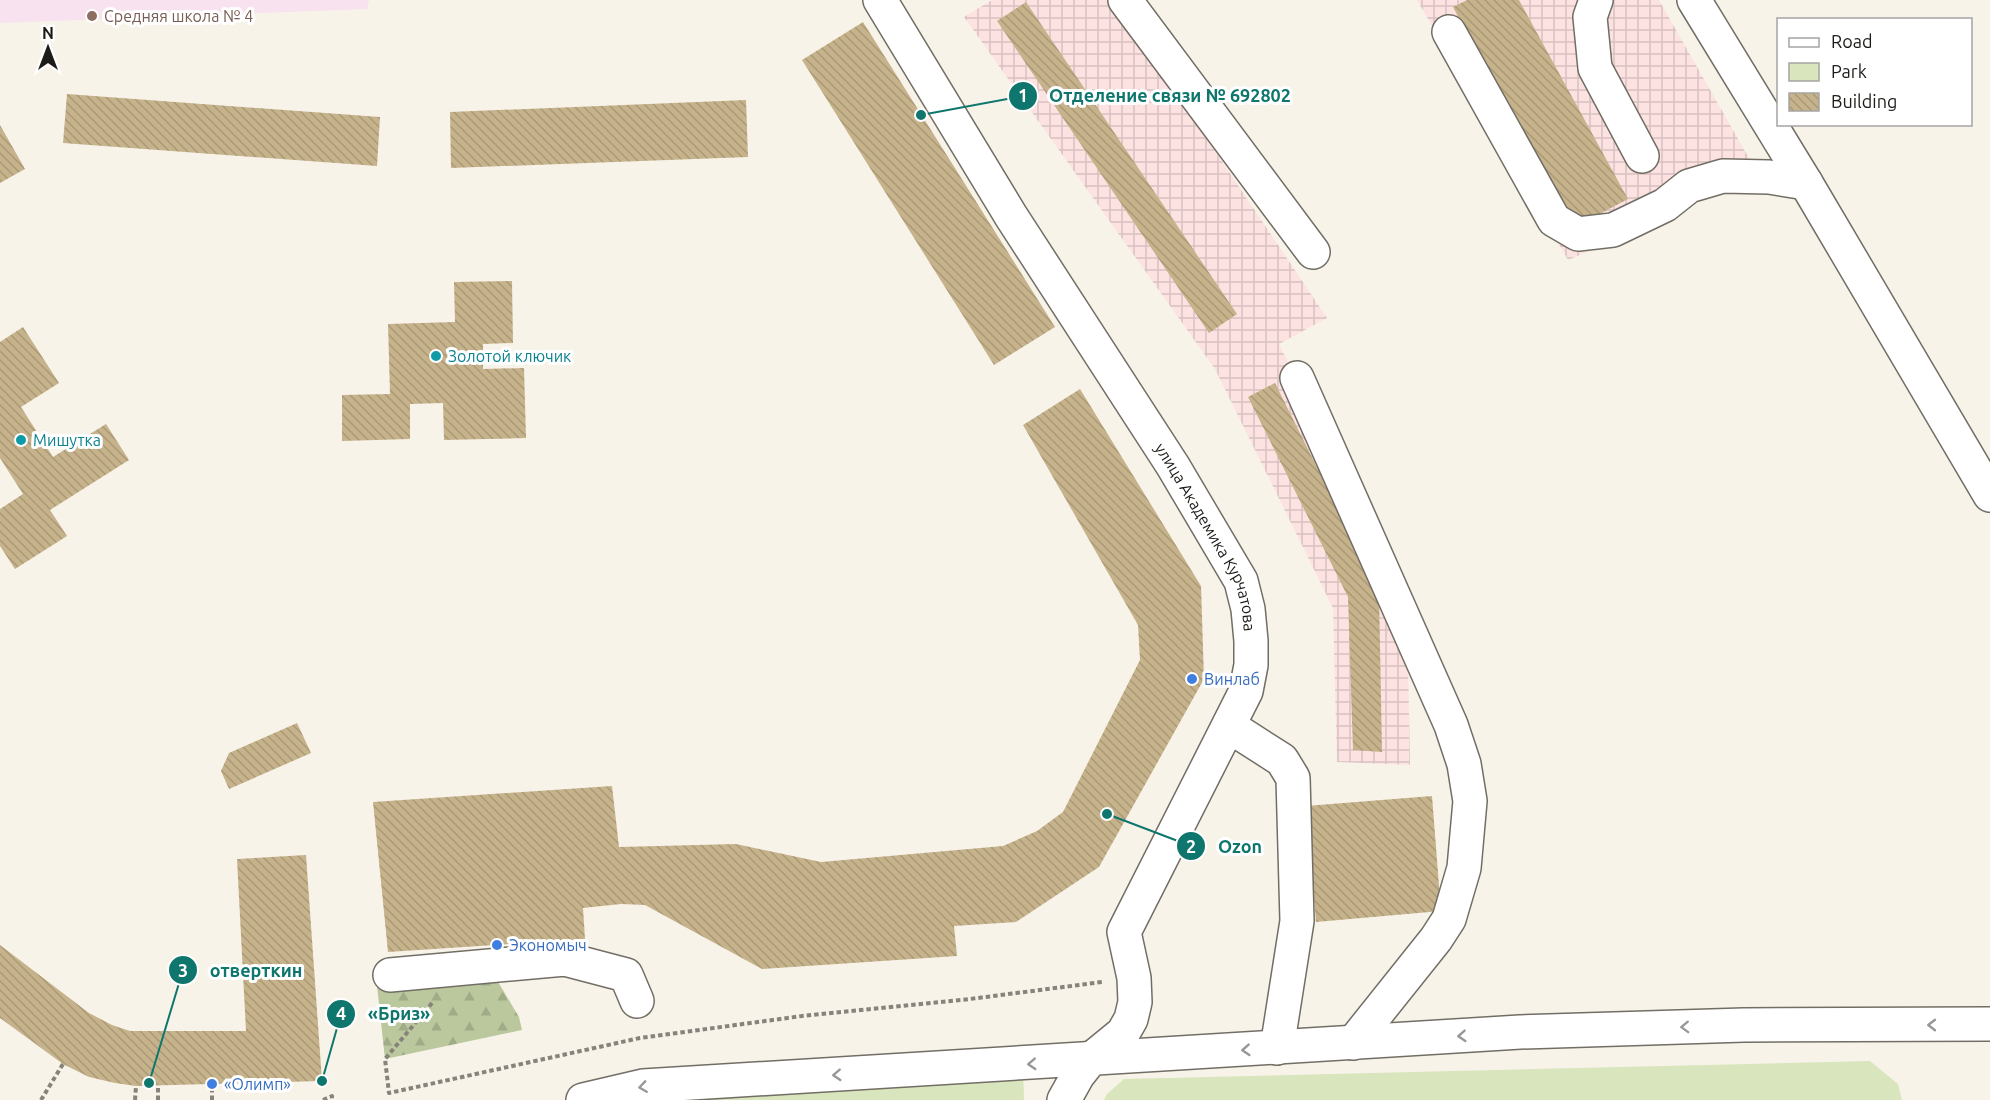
<svg xmlns="http://www.w3.org/2000/svg" width="1990" height="1100" font-family="Ubuntu,sans-serif">
  <style>
    .industrial { fill: url(#industrial-grid) }
    .education { fill: #f8e2f0 }
    .green { fill: #d8e5bd }
    .forest { fill: url(#forest-firs) }
    .building { fill: url(#building-back-hatch) }
    .lines { fill: none; stroke-linecap: round; stroke-linejoin: round }
    .minor-casing { stroke: #726e65; stroke-width: 36 }
    .major-casing { stroke: #726e65; stroke-width: 36 }
    .path { stroke: #87837c; stroke-width: 4; stroke-dasharray: 4.5 3; stroke-linecap: butt }
    .minor { stroke: #fff; stroke-width: 33 }
    .major { stroke: #fff; stroke-width: 33 }
    .oneway { stroke: #999897 }
    .education-dot { fill: #8d6e63; stroke: #fff; stroke-width: 2 }
    .culture-dot { fill: #0f9aa8; stroke: #fff; stroke-width: 2 }
    .shop-dot { fill: #3f7fe0; stroke: #fff; stroke-width: 2 }
    .labels { text-anchor: middle; dominant-baseline: central; stroke-width: 6; stroke-linejoin: round; paint-order: stroke }
    .education-label { font-size: 16px; fill: #785e54; stroke: #fff; text-anchor: start }
    .culture-label { font-size: 16px; fill: #0d838f; stroke: #fff; text-anchor: start }
    .street-label { font-size: 16px; fill: #1d1b17; stroke: #fff }
    .shop-label { font-size: 16px; fill: #366cbe; stroke: #fff; text-anchor: start }
    .leader { fill: none; stroke: #0f766e; stroke-width: 2 }
    .callout-dot { fill: #0f766e; stroke: #fff; stroke-width: 2 }
    .mark-label { font-size: 18px; text-anchor: middle; font-weight: bold; fill: #fff }
    .callout-label { font-size: 18px; text-anchor: middle; font-weight: bold; fill: #0f766e; stroke: #fff; stroke-width: 6; stroke-linejoin: round; paint-order: stroke }
  </style>
  <defs>
    <pattern id="industrial-grid" width="8" height="8" patternUnits="userSpaceOnUse" patternTransform="scale(1.5)"><rect width="8" height="8" fill="#fde2e2"/><path d="M0 4h8M4 0v8" fill="none" stroke="#d8c1c1"/></pattern>
    <pattern id="forest-firs" width="22" height="20" patternUnits="userSpaceOnUse" patternTransform="scale(1.5)"><rect width="22" height="20" fill="#bbc89e"/><path d="M5 1l3.5 6h-7zM16 11l3.5 6h-7z" fill="#a0ab87"/></pattern>
    <pattern id="building-back-hatch" width="6" height="6" patternUnits="userSpaceOnUse" patternTransform="scale(1.5)"><rect width="6" height="6" fill="#c7b38b"/><path d="M-1 5l2 2M0 0l6 6M5-1l2 2" fill="none" stroke="#a97"/></pattern>
  </defs>
  <rect width="100%" height="100%" fill="#f8f3e9"/>
  <path class="industrial" d="M 992,0 L 1114,0 L 1327,318 L 1279,344 L 1407,604 L 1410,765 L 1337,762 L 1333,608 L 1215,369 L 964,17 Z
    M 1417,0 L 1659,0 L 1754,167 L 1650,225 L 1568,260 Z"/>
  <path class="education" d="M 0,0 L 369,0 L 367,9 L 0,23 Z"/>
  <path class="green" d="M 1870,1061 L 1898,1084 L 1902,1100 L 1104,1100 L 1107,1094 L 1124,1079 Z
    M 1023,1070 L 1024,1100 L 617,1100 Z"/>
  <path class="forest" d="M 494,975 L 519,1017 L 522,1030 L 385,1059 L 377,986 Z"/>
  <path class="building" d="M 1467,0 L 1519,0 L 1628,199 L 1573,228 L 1453,7 Z
    M 1026,2 L 1237,314 L 1209,333 L 997,21 Z
    M 863,22 L 1055,327 L 994,365 L 802,60 Z
    M 67,94 L 380,117 L 377,166 L 63,143 Z
    M 746,100 L 748,157 L 451,168 L 450,112 Z
    M 0,125 L 25,169 L 0,183 Z
    M 512,281 L 513,343 L 483,344 L 483,369 L 524,368 L 526,438 L 444,440 L 443,403 L 410,404 L 410,439 L 342,441 L 342,395 L 390,394 L 388,324 L 455,322 L 454,282 Z
    M 23,327 L 59,383 L 21,407 L 53,457 L 106,424 L 129,460 L 50,510 L 67,536 L 15,569 L 0,546 L 0,509 L 23,494 L 0,458 L 0,342 Z
    M 1275,383 L 1379,592 L 1382,752 L 1353,750 L 1348,597 L 1248,397 Z
    M 1080,389 L 1201,586 L 1204,679 L 1099,867 L 1016,922 L 954,926 L 957,956 L 762,969 L 645,905 L 621,904 L 583,908 L 585,939 L 388,952 L 373,802 L 612,786 L 619,847 L 736,844 L 821,862 L 1003,846 L 1037,831 L 1063,812 L 1140,660 L 1138,625 L 1023,425 Z
    M 297,723 L 311,753 L 229,789 L 221,771 L 229,753 Z
    M 1432,796 L 1441,911 L 1316,922 L 1306,806 Z
    M 306,855 L 322,1081 L 136,1086 L 115,1083 L 89,1077 L 63,1064 L 0,1018 L 0,945 L 89,1013 L 112,1025 L 130,1031 L 246,1031 L 237,859 Z"/>
  <g class="lines">
    <defs>
      <g id="minor">
        <path id="s1" d="M 880,0 L 1011,216 L 1173,466 L 1241,581 L 1248,609 L 1251,641 L 1251,665 L 1246,691 L 1124,932 L 1134,978 L 1135,1002 L 1131,1019 L 1123,1033 L 1090,1060"/>
        <path d="M 1125,0 L 1313,252"/>
        <path d="M 1596,0 L 1590,17 L 1595,68 L 1642,156"/>
        <path d="M 1694,0 L 1806,183 L 1990,495"/>
        <path d="M 1449,32 L 1554,220 L 1578,234 L 1613,230 L 1665,205 L 1689,186 L 1723,176 L 1769,177 L 1806,183"/>
        <path d="M 1297,378 L 1451,725 L 1464,764 L 1470,801 L 1464,868 L 1449,919 L 1436,939 L 1353,1043"/>
        <path d="M 1229,726 L 1282,760 L 1293,778 L 1297,921 L 1277,1048"/>
        <path d="M 390,975 L 565,959 L 626,975 L 637,1001"/>
      </g>
      <path id="major" d="M 583,1100 L 643,1086 L 1520,1032 L 1744,1025 L 1990,1024
        M 1064,1100 L 1078,1075 L 1090,1060"/>
    </defs>
    <use href="#minor" class="minor-casing"/>
    <use href="#major" class="major-casing"/>
    <path class="path" d="M 432,1003 L 385,1059 L 389,1093 L 640,1038 L 802,1016 L 970,999 L 1102,982
      M 41,1100 L 63,1064
      M 135,1100 L 136,1086
      M 158,1100 L 158,1086
      M 212,1100 L 212,1084
      M 323,1100 L 332,1096 L 332,1100"/>
    <use href="#minor" class="minor"/>
    <use href="#major" class="major"/>
  </g>
  <defs><path id="oneway-chevron" d="M-2-3.5L2.5 0L-2 3.5" fill="none" stroke-width="1.6" stroke-linecap="round" stroke-linejoin="round" transform="scale(1.5)"/></defs>
  <g class="oneway">
    <use href="#oneway-chevron" transform="translate(1932 1025) rotate(180)"/>
    <use href="#oneway-chevron" transform="translate(1685 1027) rotate(178)"/>
    <use href="#oneway-chevron" transform="translate(1462 1036) rotate(176)"/>
    <use href="#oneway-chevron" transform="translate(1246 1050) rotate(176)"/>
    <use href="#oneway-chevron" transform="translate(1032 1064) rotate(177)"/>
    <use href="#oneway-chevron" transform="translate(837 1075) rotate(177)"/>
    <use href="#oneway-chevron" transform="translate(643 1087) rotate(172)"/>
  </g>
  <circle class="education-dot" cx="92" cy="16" r="6"/>
  <g class="culture-dot">
    <circle cx="436" cy="356" r="6"/>
    <circle cx="21" cy="440" r="6"/>
  </g>
  <g class="shop-dot">
    <circle cx="1192" cy="679" r="6"/>
    <circle cx="497" cy="945" r="6"/>
    <circle cx="212" cy="1084" r="6"/>
  </g>
  <g class="labels">
    <g class="education-label">
      <text x="104" y="16">Средняя школа № 4</text>
    </g>
    <g class="culture-label">
      <text x="448" y="356">Золотой ключик</text>
      <text x="33" y="440">Мишутка</text>
    </g>
    <g class="street-label">
      <text stroke="none"><textPath href="#s1" startOffset="630">улица Академика Курчатова</textPath></text>
    </g>
    <g class="shop-label">
      <text x="1204" y="679">Винлаб</text>
      <text x="509" y="945">Экономыч</text>
      <text x="224" y="1084">«Олимп»</text>
    </g>
  </g>
  <path class="leader" d="M921 115L1023 96M1107 814L1191 846M149 1083L183 970M322 1081L341 1014"/>
  <g class="callout-dot">
    <circle cx="921" cy="115" r="6"/>
    <circle cx="1107" cy="814" r="6"/>
    <circle cx="149" cy="1083" r="6"/>
    <circle cx="322" cy="1081" r="6"/>
    <circle cx="1023" cy="96" r="15"/>
    <circle cx="1191" cy="846" r="15"/>
    <circle cx="183" cy="970" r="15"/>
    <circle cx="341" cy="1014" r="15"/>
  </g>
  <g class="mark-label">
    <text x="1023" y="102">1</text>
    <text x="1191" y="853">2</text>
    <text x="183" y="977">3</text>
    <text x="341" y="1020">4</text>
  </g>
  <g class="callout-label">
    <text x="1170" y="102">Отделение связи № 692802</text>
    <text x="1240" y="853">Ozon</text>
    <text x="256" y="977">отверткин</text>
    <text x="399" y="1020">«Бриз»</text>
  </g>
  <rect x="1777" y="18" width="195" height="108" fill="#ffffff" stroke="#a5a4a2" stroke-width="1.5"/>
  <rect x="1789" y="38" width="30" height="9" fill="#ffffff" stroke="#a5a4a2" stroke-width="1.5"/>
  <text x="1831" y="48" font-size="18" fill="#1d1b17">Road</text>
  <rect x="1789" y="63" width="30" height="18" fill="#d8e5bd" stroke="#a5a4a2" stroke-width="1.5"/>
  <text x="1831" y="78" font-size="18" fill="#1d1b17">Park</text>
  <rect x="1789" y="93" width="30" height="18" fill="url(#building-back-hatch)" stroke="#a5a4a2" stroke-width="1.5"/>
  <text x="1831" y="108" font-size="18" fill="#1d1b17">Building</text>
  <g transform="translate(48 48)" stroke="#ffffff" stroke-width="4.5" paint-order="stroke">
  <path d="M0-4.5L10 22L0 15L-10 22Z" fill="#1d1b17"/>
  <text y="-9" font-size="16" font-weight="bold" text-anchor="middle" fill="#1d1b17">N</text>
  </g>
</svg>
